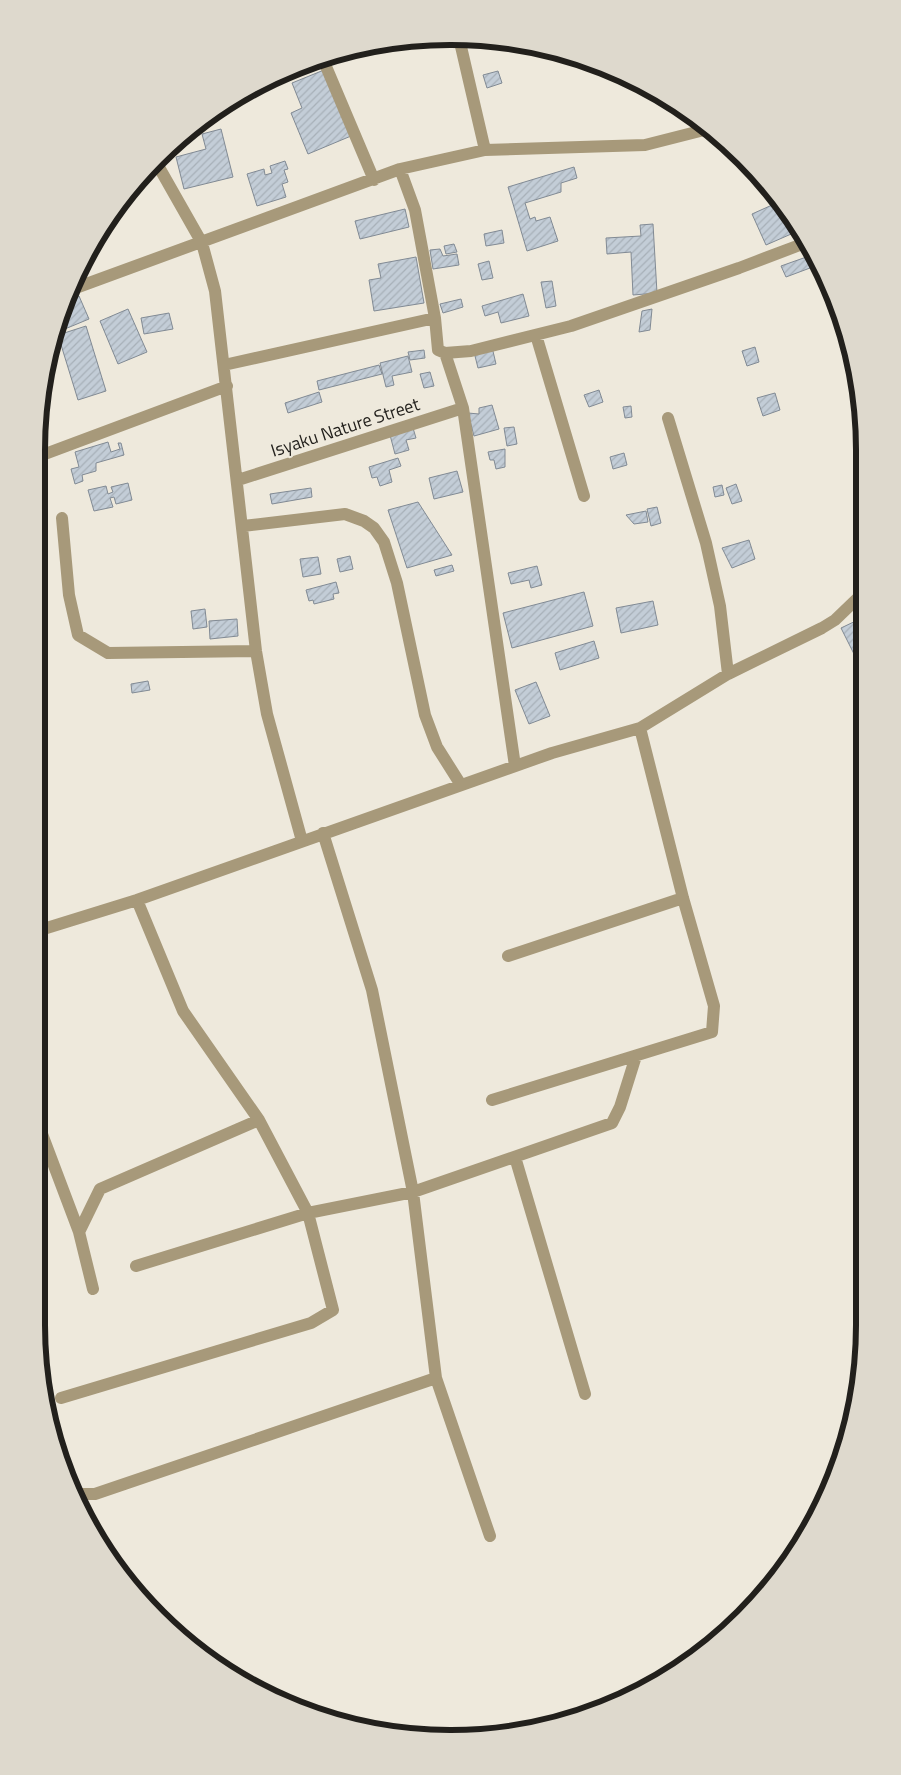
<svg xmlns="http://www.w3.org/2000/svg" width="901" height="1775" font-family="'Titillium Web',sans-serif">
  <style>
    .building { fill: url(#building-hatch); stroke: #818a94 }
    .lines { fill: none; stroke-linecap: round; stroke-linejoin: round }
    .minor { stroke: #a7997a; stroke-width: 12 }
    .labels { text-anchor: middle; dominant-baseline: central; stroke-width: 4; stroke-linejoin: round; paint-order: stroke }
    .street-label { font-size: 18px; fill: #22201c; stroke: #eee9dc }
    .rim { fill: none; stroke: #22201c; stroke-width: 6 }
  </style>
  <defs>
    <pattern id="building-hatch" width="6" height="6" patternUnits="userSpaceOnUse" patternTransform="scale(1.25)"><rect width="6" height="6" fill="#c3cdd7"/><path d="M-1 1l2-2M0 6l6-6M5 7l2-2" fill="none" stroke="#a7b0b8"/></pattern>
  </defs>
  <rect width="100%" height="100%" fill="#eee9dc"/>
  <path class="building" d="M 312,61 L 315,69 L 294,78 L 291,70 Z
    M 324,70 L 351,136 L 308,154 L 291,113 L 302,108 L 292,83 Z
    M 498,71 L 502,83 L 487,88 L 483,75 Z
    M 221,129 L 233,177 L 184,189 L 176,157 L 206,149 L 202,134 Z
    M 285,161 L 288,169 L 284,170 L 288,182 L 282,184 L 286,197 L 257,206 L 247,174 L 264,169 L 265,175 L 272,173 L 270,166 Z
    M 574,167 L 577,178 L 561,183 L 561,192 L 525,203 L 530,219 L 535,217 L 536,221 L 550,217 L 558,241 L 527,251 L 508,187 Z
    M 781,201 L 798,231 L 766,245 L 752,214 Z
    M 405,209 L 409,227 L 360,239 L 355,221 Z
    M 653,224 L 657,293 L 633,295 L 631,252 L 607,254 L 606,238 L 641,236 L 640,225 Z
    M 502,230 L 504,243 L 486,246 L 484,234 Z
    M 454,244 L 457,252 L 446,254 L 444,246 Z
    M 440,249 L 443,256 L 457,254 L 459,265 L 433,269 L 430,250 Z
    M 812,255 L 818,265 L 786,277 L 781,266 Z
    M 416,257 L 424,303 L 374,311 L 369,280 L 381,278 L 378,264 Z
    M 489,261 L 493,278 L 482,280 L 478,264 Z
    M 552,281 L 556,306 L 546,308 L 541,282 Z
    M 523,294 L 529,316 L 501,323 L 498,312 L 485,316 L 482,306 Z
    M 79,296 L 89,319 L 60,331 L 57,325 L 66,301 Z
    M 461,299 L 463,307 L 443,313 L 440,304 Z
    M 128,309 L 147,352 L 118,364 L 100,321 Z
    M 652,309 L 650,330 L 639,332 L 642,311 Z
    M 169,313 L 173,329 L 144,334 L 141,318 Z
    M 86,326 L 106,391 L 78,400 L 58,335 Z
    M 492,347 L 496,364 L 478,368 L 474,352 Z
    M 755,347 L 759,362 L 747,366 L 742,351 Z
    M 424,350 L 425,358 L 410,360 L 408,352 Z
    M 408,356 L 412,372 L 392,376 L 394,385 L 386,387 L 380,363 Z
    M 379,365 L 382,374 L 319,390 L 317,381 Z
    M 430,372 L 434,386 L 424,388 L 420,374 Z
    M 599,390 L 603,402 L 589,407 L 584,395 Z
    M 319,392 L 322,402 L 288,413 L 285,403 Z
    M 775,393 L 780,410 L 763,416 L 757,398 Z
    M 492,405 L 499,429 L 474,436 L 468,413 L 479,414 L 479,408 Z
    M 631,406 L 632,417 L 625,418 L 623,407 Z
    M 514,427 L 517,444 L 507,446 L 504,428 Z
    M 413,428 L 416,438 L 406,440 L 409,450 L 395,454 L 390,435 Z
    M 108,442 L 111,452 L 120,449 L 118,443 L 121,443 L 124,455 L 96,463 L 96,471 L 82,475 L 83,481 L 75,484 L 71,469 L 79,467 L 75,452 Z
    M 505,449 L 505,467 L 496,469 L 494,460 L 490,460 L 488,452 Z
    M 624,453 L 627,465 L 613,469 L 610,457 Z
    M 398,458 L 401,466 L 389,470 L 392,482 L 380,486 L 377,477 L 372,478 L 369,467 Z
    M 457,471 L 463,492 L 434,499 L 429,478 Z
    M 128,483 L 132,500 L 116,504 L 114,497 L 110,498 L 113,507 L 94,511 L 88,490 L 106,486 L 108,494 L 113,492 L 111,487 Z
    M 736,484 L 742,501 L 732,504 L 726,488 Z
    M 722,485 L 724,495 L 715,497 L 713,487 Z
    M 311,488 L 312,497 L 272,504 L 270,494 Z
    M 418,502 L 452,555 L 407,568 L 388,510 Z
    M 657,507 L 661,523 L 651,526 L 647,509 Z
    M 646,511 L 648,522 L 634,524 L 626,515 Z
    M 749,540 L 755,559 L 732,568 L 722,548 Z
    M 350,556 L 353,569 L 340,572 L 337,559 Z
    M 318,557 L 321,574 L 303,577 L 300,559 Z
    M 452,565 L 454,571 L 436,576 L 434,570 Z
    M 537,566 L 542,585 L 531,588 L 529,580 L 511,584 L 508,573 Z
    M 336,582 L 339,593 L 333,594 L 334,599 L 314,604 L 313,600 L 309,601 L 306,590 Z
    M 584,592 L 593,626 L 512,648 L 503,613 Z
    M 653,601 L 658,625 L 621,633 L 616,608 Z
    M 205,609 L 207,627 L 193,629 L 191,611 Z
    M 862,618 L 862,670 L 841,628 Z
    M 237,619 L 238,636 L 210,639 L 209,621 Z
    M 594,641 L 599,658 L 560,670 L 555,653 Z
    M 148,681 L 150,690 L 132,693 L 131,684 Z
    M 536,682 L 550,716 L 529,724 L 515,690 Z"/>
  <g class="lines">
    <path class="minor" d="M 459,38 L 485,150
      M 322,57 L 374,180
      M 156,162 L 202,243 L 215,291 L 256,651 L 267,714 L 302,841
      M 400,169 L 415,210 L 435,318 L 438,350 L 445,353 L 471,351 L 571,326 L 739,268 L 805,243
      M 70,290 L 400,169 L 485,150 L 645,145 L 708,129
      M 536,335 L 584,496
      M 445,353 L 463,408 L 515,766
      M 224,365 L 435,318
      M 668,418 L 706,543 L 720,606 L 728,674
      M 37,457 L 227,386
      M 238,480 L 463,408
      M 62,518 L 69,595 L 78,635 L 108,653 L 256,651
      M 243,526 L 345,514 L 364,521 L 374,528 L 384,542 L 397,583 L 425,715 L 437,747 L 461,785
      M 323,833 L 372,990 L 413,1192 L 436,1378 L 490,1536
      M 37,931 L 137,900 L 552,753 L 640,728 L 728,674 L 822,628 L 835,620 L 862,594
      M 508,956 L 683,898
      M 492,1100 L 712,1032 L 714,1006 L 683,898 L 640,728
      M 36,1118 L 79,1232
      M 515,1157 L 585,1394
      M 136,1266 L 308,1213 L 413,1192 L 612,1123 L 620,1107 L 636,1056
      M 93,1289 L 79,1232 L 100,1189 L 259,1120
      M 61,1398 L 311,1323 L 333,1310 L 308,1213 L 259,1120 L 183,1011 L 137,900
      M 78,1494 L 95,1494 L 436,1378"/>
  </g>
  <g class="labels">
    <g class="street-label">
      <text transform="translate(345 427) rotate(-18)">Isyaku Nature Street</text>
    </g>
  </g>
  <path d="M0 0H901V1775H0ZM450 45H451A405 405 0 0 1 856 450V1325A405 405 0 0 1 451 1730H450A405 405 0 0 1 45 1325V450A405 405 0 0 1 450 45Z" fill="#ded9cd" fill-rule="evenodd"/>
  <path class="rim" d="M450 45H451A405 405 0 0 1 856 450V1325A405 405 0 0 1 451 1730H450A405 405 0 0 1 45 1325V450A405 405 0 0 1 450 45Z"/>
</svg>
